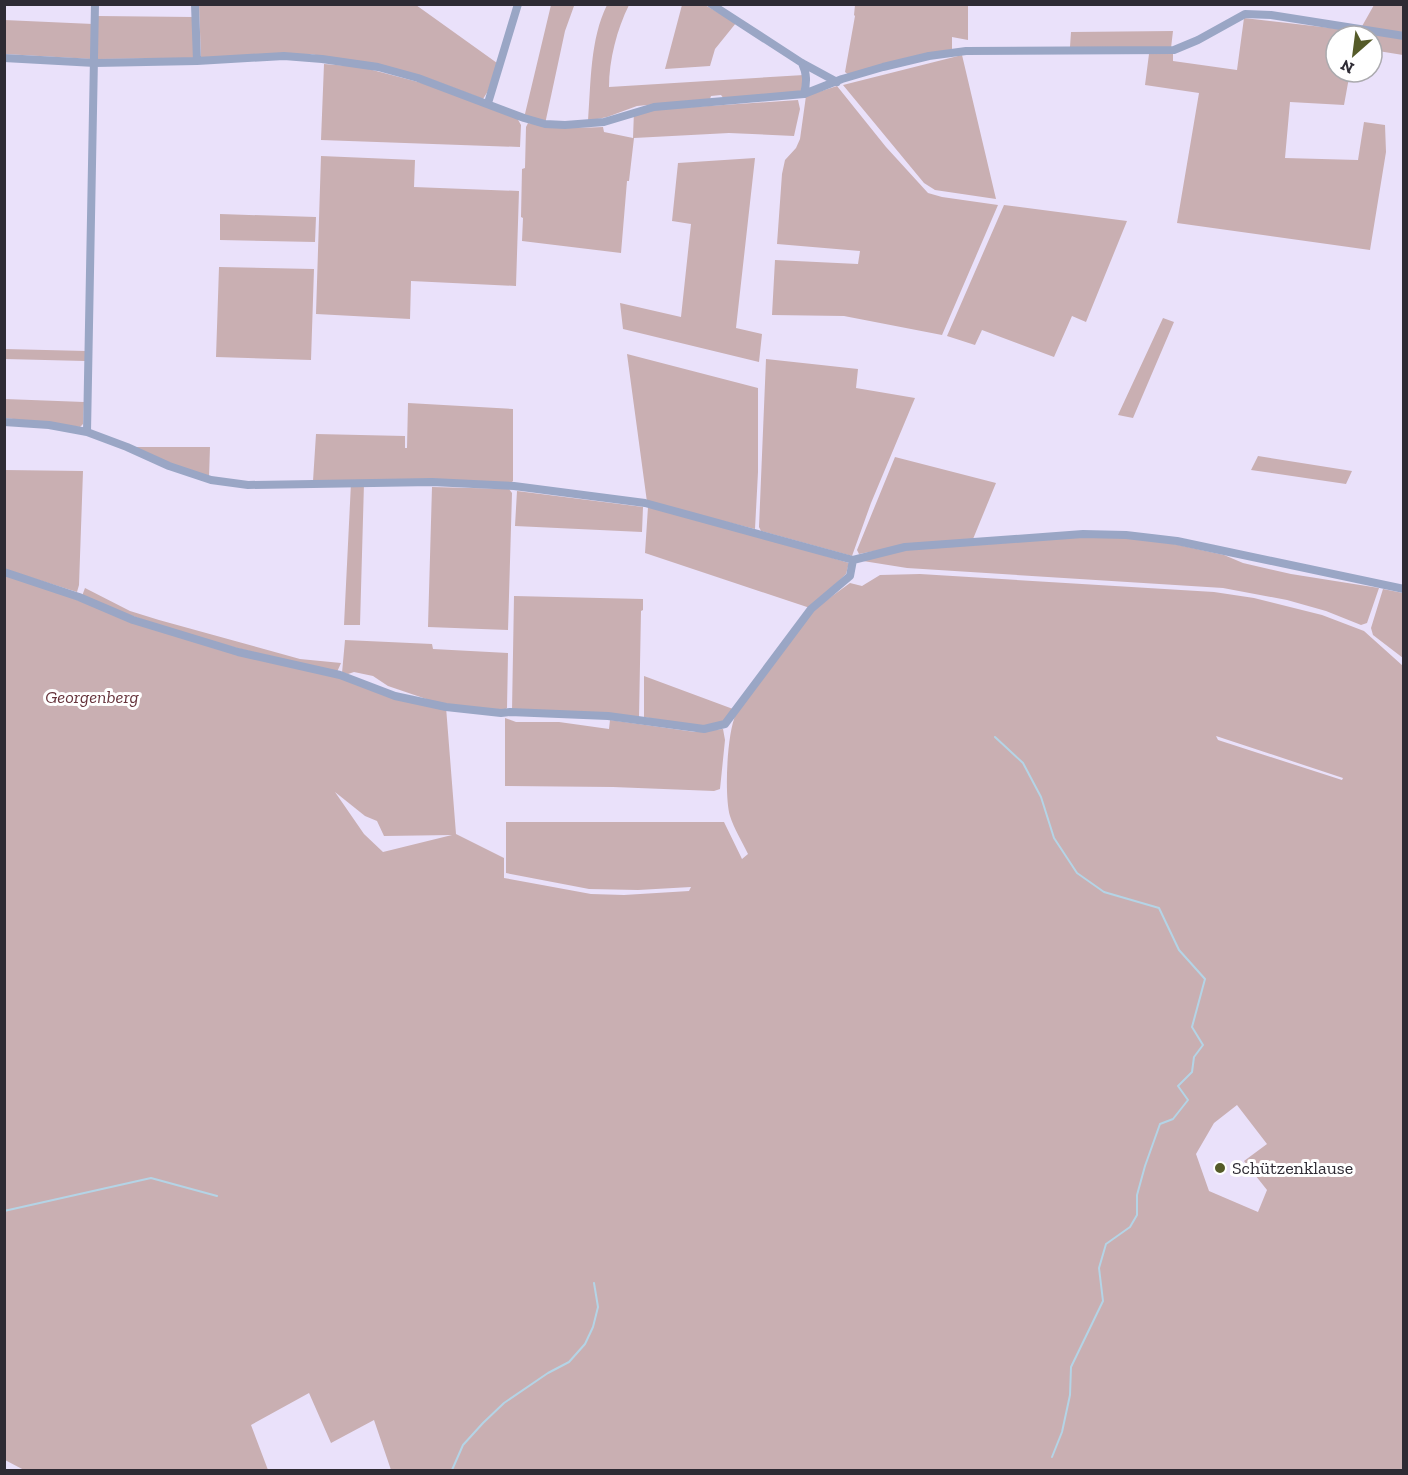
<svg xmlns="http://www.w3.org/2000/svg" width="1408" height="1475" font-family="'Zilla Slab',serif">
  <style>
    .green { fill: #c9afb2; fill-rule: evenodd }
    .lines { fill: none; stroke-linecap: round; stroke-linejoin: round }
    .stream { stroke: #b4d4e6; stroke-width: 2 }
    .minor { stroke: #9aa6c5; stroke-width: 8 }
    .poi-dot { fill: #555b29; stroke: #fff; stroke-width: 2 }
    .labels { text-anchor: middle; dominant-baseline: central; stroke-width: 6; stroke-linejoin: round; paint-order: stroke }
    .park-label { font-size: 18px; font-style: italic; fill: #66333b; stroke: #fff }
    .poi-label { font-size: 18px; fill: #2e2b34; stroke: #fff; text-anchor: start }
  </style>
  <rect width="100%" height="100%" fill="#eae1fa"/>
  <path class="green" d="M 199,5 L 416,5 L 497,63 L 488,91 L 483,99 L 430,79 L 311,54 L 201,58 Z
    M 551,5 L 574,6 L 565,31 L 545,124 L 524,118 Z
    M 607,5 L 629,5 C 617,29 609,60 609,87 L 804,75 L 802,92 L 724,99 L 721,95 L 711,96 L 710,99 L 637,106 L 607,117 L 588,121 C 591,83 590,39 607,5 Z
    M 682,5 L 705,5 L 736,23 L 715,49 L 710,66 L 665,69 Z
    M 855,5 L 968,5 L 968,40 L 952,37 L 952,50 L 849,75 L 845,72 L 855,16 L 854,15 Z
    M 1374,5 L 1403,5 L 1403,36 L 1361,28 Z
    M 98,16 L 193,17 L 193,58 L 98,59 Z
    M 1244,18 L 1357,31 L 1356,36 L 1336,36 L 1336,72 L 1350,72 L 1344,105 L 1290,102 L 1285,158 L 1358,160 L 1364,122 L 1385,125 L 1386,152 L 1370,250 L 1177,223 L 1199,93 L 1145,85 L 1149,54 L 1173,53 L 1173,61 L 1237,70 Z
    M 4,20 L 93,24 L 91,59 L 5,54 Z
    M 1173,31 L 1171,48 L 1070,47 L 1071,32 Z
    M 1364,32 L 1403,39 L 1403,55 L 1372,50 L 1372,36 L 1363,36 Z
    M 962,55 L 996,199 L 935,190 L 924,183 L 843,85 Z
    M 324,64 L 361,67 L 422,83 L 517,118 L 521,125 L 520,147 L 321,140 Z
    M 837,86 L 886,147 L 928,193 L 942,197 L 998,205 L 942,335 L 844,316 L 772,315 L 775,260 L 858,264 L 860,251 L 777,244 L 782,174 L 785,160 L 796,148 L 800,139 L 806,96 Z
    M 798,100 L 800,109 L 794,136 L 729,133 L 634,138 L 629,181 L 627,181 L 621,253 L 522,241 L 523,218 L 521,217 L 522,169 L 525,168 L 526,127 L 528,123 C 554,128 577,128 603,127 L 604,132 L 633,138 L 634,111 Z
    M 321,156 L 415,160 L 414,187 L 519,191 L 516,286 L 411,281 L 410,319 L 316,314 Z
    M 755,158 L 736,328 L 762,334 L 759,362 L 623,329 L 620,303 L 681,317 L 691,224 L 672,221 L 678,163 Z
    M 1004,205 L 1127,221 L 1086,322 L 1072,316 L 1054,357 L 982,330 L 975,345 L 947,336 Z
    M 220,214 L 316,217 L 315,242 L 220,240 Z
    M 219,267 L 314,269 L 311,360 L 216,357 Z
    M 1163,318 L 1174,322 L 1133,418 L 1118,415 Z
    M 5,349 L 86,351 L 85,361 L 5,359 Z
    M 627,354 L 758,388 L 758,472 L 755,529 L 647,502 Z
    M 766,359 L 858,369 L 856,388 L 915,398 L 871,503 L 852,556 L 761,531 L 759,527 Z
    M 5,399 L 84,402 L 83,424 L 80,427 L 5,418 Z
    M 408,403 L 513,409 L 513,481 L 510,484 L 313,481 L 316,434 L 405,436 L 405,448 L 407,448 Z
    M 134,447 L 210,447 L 209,477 L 192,473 Z
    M 1258,456 L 1352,471 L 1346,484 L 1251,470 Z
    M 895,457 L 996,483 L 973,539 L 905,545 L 859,554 L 857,550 Z
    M 4,470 L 83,471 L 79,585 L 77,592 L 7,570 L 5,568 Z
    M 351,483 L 364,483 L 360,625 L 344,625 Z
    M 432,487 L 509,489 L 512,493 L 508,630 L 428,627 Z
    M 517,491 L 643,507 L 642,532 L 515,526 Z
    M 648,507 L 757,535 L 849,563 L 846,574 L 810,608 L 645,553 Z
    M 1086,537 L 1127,538 L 1174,544 L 1224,555 L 1243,563 L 1291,574 L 1379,588 L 1367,623 L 1361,625 L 1326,611 L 1287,600 L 1223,588 L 907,568 L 863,561 L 861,559 L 907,550 Z
    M 5,574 L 133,620 L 446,707 L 456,834 L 504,858 L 504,878 L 591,894 L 624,895 L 689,891 L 691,887 L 638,890 L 589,889 L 506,873 L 506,822 L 724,822 L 742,859 L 748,854 C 742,841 734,829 730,816 C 724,796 727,732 736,714 L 813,610 L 850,583 L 862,586 L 880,575 L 920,574 L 1214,592 L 1254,598 L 1322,615 L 1364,631 L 1403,666 L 1403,1470 L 391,1470 L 374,1420 L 331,1443 L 309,1393 L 251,1425 L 268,1470 L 24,1470 L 5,1460 ZM 1216,736 L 1343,778 L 1342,780 L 1218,740 ZM 335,792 L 365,816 L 377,821 L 384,836 L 452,835 L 383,852 L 364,834 ZM 1237,1105 L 1267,1144 L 1244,1161 L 1267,1190 L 1258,1212 L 1209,1191 L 1196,1154 L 1214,1123 Z
    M 85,588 L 130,611 L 159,620 L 300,659 L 341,663 L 337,672 C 249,652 165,632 82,596 Z
    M 1383,589 L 1403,593 L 1403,658 L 1373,635 L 1371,628 Z
    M 514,596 L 643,599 L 643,610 L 641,611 L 639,717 L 512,711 Z
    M 345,640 L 432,644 L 433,649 L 508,653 L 507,708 L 502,712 L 447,706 L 388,686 L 373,676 L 354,672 L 348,674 L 342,673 Z
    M 644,676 L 733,709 L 724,721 L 703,728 L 644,717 Z
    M 505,718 L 516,722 L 559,722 L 609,729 L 610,720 L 695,732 L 723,729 L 725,740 L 720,789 L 714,791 L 613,787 L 505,786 Z"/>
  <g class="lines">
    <path class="stream" d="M 995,737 L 1023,763 L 1041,797 L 1054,838 L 1077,873 L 1104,892 L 1159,908 L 1179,950 L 1205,979 L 1192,1027 L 1203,1045 L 1194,1057 L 1192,1072 L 1178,1086 L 1188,1100 L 1173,1119 L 1160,1124 L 1145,1166 L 1137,1195 L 1137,1215 L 1130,1227 L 1106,1244 L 1099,1268 L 1103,1301 L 1071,1367 L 1070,1395 L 1062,1432 L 1052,1457
      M 4,1211 L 151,1178 L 217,1196
      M 452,1470 L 463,1445 L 483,1423 L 504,1403 L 548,1373 L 569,1362 L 585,1344 L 593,1327 L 598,1307 L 594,1283"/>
    <path class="minor" d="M 195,4 L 197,61
      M 711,4 L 802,63 L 837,82
      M 4,58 L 95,63 L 197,61 L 284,56 L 322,59 L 378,67 L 418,78 L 524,118 L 545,124 L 565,125 L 604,122 L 654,107 L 804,94 L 842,79 L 883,67 L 929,56 L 966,51 L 1174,50 L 1198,40 L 1245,14 L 1271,15 L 1404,36
      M 802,63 C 807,74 807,82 804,94
      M 488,103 L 518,4
      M 4,422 L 49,425 L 87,432 L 127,447 L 169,466 L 211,480 L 248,485 L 432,482 L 514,486 L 645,503 L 853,560 L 905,547 L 1083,534 L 1126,535 L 1177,541 L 1404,589
      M 87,432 L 95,4
      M 4,572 L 79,597 L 133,620 L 238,652 L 340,675 L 395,696 L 446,707 L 501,713 L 510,712 L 608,716 L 704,729 L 725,724 L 811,609 L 850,576 L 853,560"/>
  </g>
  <circle class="poi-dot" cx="1220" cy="1168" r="6"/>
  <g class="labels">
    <g class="park-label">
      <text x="92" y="697">Georgenberg</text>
    </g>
    <g class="poi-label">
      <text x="1232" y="1168">Schützenklause</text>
    </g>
  </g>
  <rect width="1408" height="1475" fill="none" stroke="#2e2b34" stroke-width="12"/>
  <g transform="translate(1354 54) rotate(208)"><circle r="28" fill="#ffffff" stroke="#abaaae" stroke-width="1.5"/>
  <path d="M0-4.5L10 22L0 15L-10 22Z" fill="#555b29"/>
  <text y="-9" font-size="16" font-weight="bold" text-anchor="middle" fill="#2e2b34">N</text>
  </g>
</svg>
